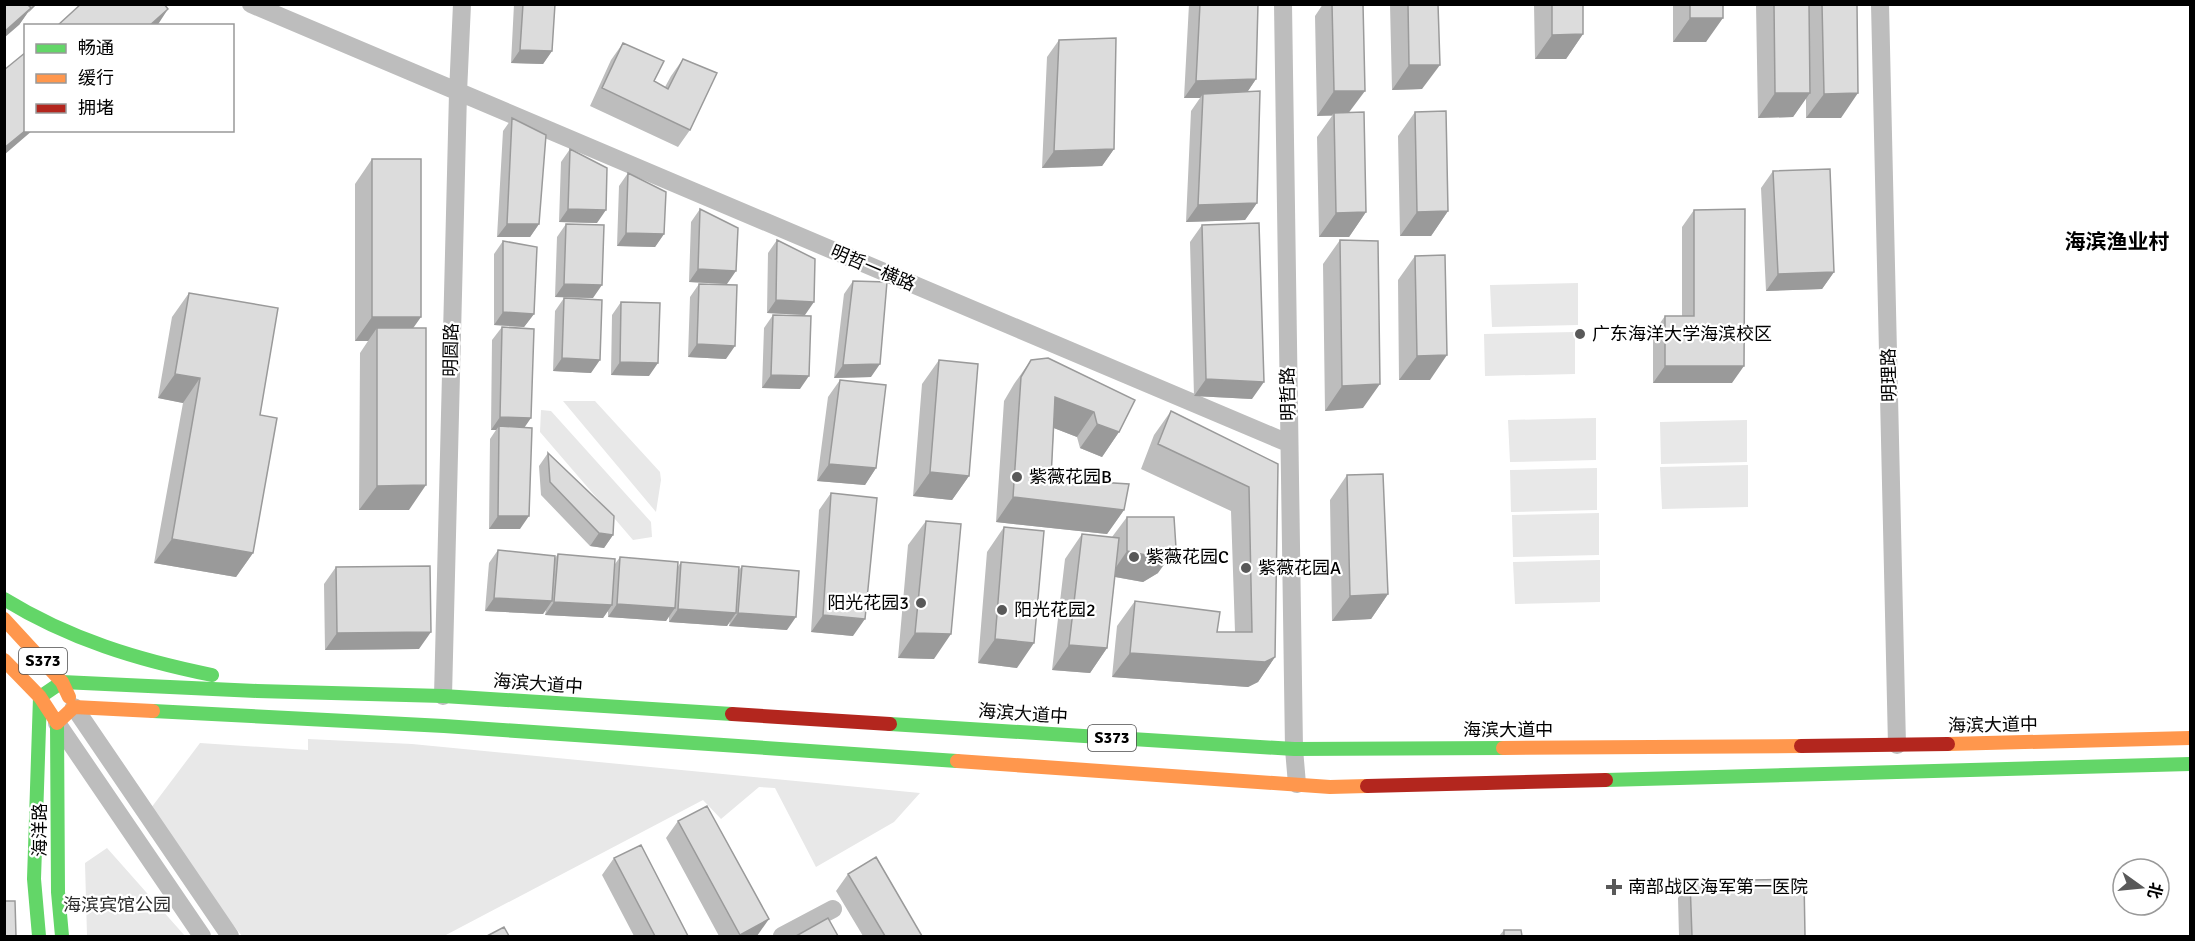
<svg xmlns="http://www.w3.org/2000/svg" width="2195" height="941" font-family="Signika,'Noto Sans SC',sans-serif">
  <style>
    .green { fill: #e8e8e8 }
    .lines { fill: none; stroke-linecap: round; stroke-linejoin: round }
    .street { stroke: #bdbdbd; stroke-width: 18 }
    .fast { stroke: #63d668; stroke-width: 14 }
    .slow { stroke: #ff974d; stroke-width: 14 }
    .jam { stroke: #b3261e; stroke-width: 14 }
    .wall { fill: #bdbdbd }
    .shaded-wall { fill: #9a9a9a }
    .building { fill: #dcdcdc; stroke: #9a9a9a; stroke-width: 1.5 }
    .poi-dot { fill: #595959; stroke: #fff; stroke-width: 2 }
    .labels { text-anchor: middle; dominant-baseline: central; stroke-width: 4.5; stroke-linejoin: round; paint-order: stroke }
    .shield { fill: #fff; stroke: #4c4c4c; stroke-width: 1.5 }
    .shield-label { font-size: 16px; font-weight: bold; fill: #000 }
    .street-label { font-size: 18px; fill: #000; stroke: #fff }
    .poi-label { font-size: 18px; fill: #000; stroke: #fff; text-anchor: start }
    .park-label { font-size: 18px; fill: #2d2d2d; stroke: #fff }
    .quarter-label { font-size: 21px; font-weight: bold; fill: #000; stroke: #fff }
  </style>
  <rect width="100%" height="100%" fill="#fff"/>
  <path class="green" d="M 1578,283 L 1578,325 L 1492,327 L 1490,285 Z
    M 1575,332 L 1575,374 L 1485,376 L 1484,334 Z
    M 563,401 L 595,401 L 660,472 L 661,480 L 656,512 Z
    M 541,410 L 551,411 L 651,522 L 652,537 L 633,540 L 540,432 Z
    M 1596,418 L 1596,460 L 1510,462 L 1508,420 Z
    M 1747,420 L 1747,462 L 1661,464 L 1660,422 Z
    M 1748,465 L 1748,507 L 1662,509 L 1660,467 Z
    M 1597,468 L 1597,510 L 1511,512 L 1510,470 Z
    M 1599,513 L 1599,555 L 1513,557 L 1512,515 Z
    M 1600,560 L 1600,602 L 1515,604 L 1513,562 Z
    M 308,739 L 412,744 L 920,793 L 894,822 L 816,867 L 775,788 L 759,787 L 721,819 L 703,800 L 444,936 L 242,936 L 145,816 L 200,743 L 308,750 Z
    M 107,848 L 185,936 L 87,936 L 85,863 Z"/>
  <g class="lines">
    <path class="street" d="M 251,4 L 1288,443
      M 1283,4 L 1294,749 L 1297,784
      M 1880,4 L 1897,745
      M 443,696 L 458,93 L 462,4
      M 74,707 L 230,936
      M 57,723 L 202,936
      M 782,936 L 833,909"/>
    <path class="fast" d="M 4,599 C 69,639 138,660 212,675
      M 40,697 L 62,682 L 257,691 L 443,696 L 732,714
      M 153,711 L 444,726 L 957,761
      M 57,723 L 58,892 L 62,936
      M 890,724 L 1294,749 L 1503,748
      M 1606,780 L 2190,764
      M 39,936 L 34,879 L 40,697"/>
    <path class="slow" d="M 4,619 L 62,682 L 69,697
      M 4,660 L 40,697 L 57,723 L 74,707 L 153,711
      M 1948,744 L 2190,738
      M 1503,748 L 1801,746
      M 957,761 L 1330,787 L 1367,786"/>
    <path class="jam" d="M 732,714 L 890,724
      M 1801,746 L 1948,744
      M 1367,786 L 1606,780"/>
  </g>
  <path class="wall" d="M 4,4 L 37,4 L 28,12 L 19,25 Z
    M 514,4 L 555,4 L 552,51 L 543,64 L 511,63 Z
    M 1189,4 L 1258,4 L 1256,79 L 1247,92 L 1257,203 L 1245,220 L 1186,222 L 1191,111 L 1200,98 L 1184,98 Z
    M 1323,4 L 1363,4 L 1349,112 L 1366,212 L 1349,237 L 1319,237 L 1317,137 L 1332,116 L 1317,116 L 1315,16 Z
    M 1390,4 L 1438,4 L 1422,89 L 1392,90 Z
    M 1534,4 L 1583,4 L 1583,34 L 1566,59 L 1535,59 Z
    M 1673,4 L 1723,4 L 1706,42 L 1673,42 Z
    M 1756,4 L 1857,4 L 1841,118 L 1806,118 L 1806,98 L 1793,117 L 1758,118 Z
    M 1059,40 L 1114,149 L 1102,166 L 1042,168 L 1047,57 Z
    M 623,43 L 654,81 L 665,87 L 671,76 L 683,59 L 690,130 L 678,147 L 590,106 L 611,60 Z
    M 1415,112 L 1448,211 L 1431,236 L 1400,236 L 1398,136 Z
    M 512,118 L 539,224 L 530,237 L 497,237 L 503,131 Z
    M 570,149 L 597,223 L 559,222 L 561,162 Z
    M 372,159 L 413,328 L 409,510 L 359,510 L 360,353 L 368,341 L 355,341 L 355,184 Z
    M 1773,171 L 1834,272 L 1822,289 L 1766,291 L 1761,188 Z
    M 628,173 L 664,234 L 655,247 L 617,246 L 619,186 Z
    M 700,209 L 727,284 L 689,282 L 691,222 Z
    M 1694,210 L 1732,383 L 1653,383 L 1653,333 L 1665,316 L 1682,316 L 1682,227 Z
    M 566,224 L 593,298 L 555,297 L 557,237 Z
    M 1202,225 L 1252,399 L 1194,396 L 1190,242 Z
    M 777,240 L 805,315 L 767,313 L 768,253 Z
    M 1340,240 L 1363,408 L 1325,411 L 1323,264 Z
    M 503,241 L 534,314 L 524,327 L 494,325 L 494,254 Z
    M 1415,256 L 1430,380 L 1399,380 L 1398,280 Z
    M 853,281 L 871,377 L 834,378 L 844,294 Z
    M 699,284 L 726,359 L 688,357 L 690,297 Z
    M 189,293 L 260,415 L 253,553 L 236,577 L 154,563 L 183,403 L 158,398 L 172,317 Z
    M 564,298 L 591,373 L 553,371 L 555,311 Z
    M 621,302 L 649,376 L 611,375 L 612,315 Z
    M 773,315 L 800,389 L 762,388 L 764,328 Z
    M 502,327 L 524,427 L 520,529 L 489,529 L 490,439 L 496,430 L 491,430 L 492,340 Z
    M 939,360 L 969,476 L 952,500 L 913,496 L 922,384 Z
    M 1031,360 L 1119,432 L 1102,457 L 1080,448 L 1077,437 L 1054,428 L 1051,479 L 1124,510 L 1107,534 L 996,522 L 1004,401 L 1014,384 Z
    M 840,380 L 876,468 L 865,485 L 817,481 L 828,397 Z
    M 1171,411 L 1278,464 L 1275,657 L 1258,682 L 1248,687 L 1112,677 L 1117,626 L 1135,601 L 1217,632 L 1235,632 L 1231,511 L 1141,469 L 1154,435 Z
    M 548,453 L 613,535 L 604,548 L 590,546 L 541,495 L 539,466 Z
    M 1347,475 L 1388,594 L 1371,619 L 1332,621 L 1330,500 Z
    M 831,493 L 853,636 L 811,632 L 819,510 Z
    M 1127,517 L 1158,573 L 1143,582 L 1115,577 L 1107,648 L 1090,673 L 1052,670 L 1065,559 L 1082,534 L 1112,537 Z
    M 926,521 L 934,659 L 898,658 L 908,545 Z
    M 1004,527 L 1017,668 L 978,663 L 987,552 Z
    M 498,550 L 555,558 L 558,554 L 615,564 L 620,557 L 677,568 L 681,562 L 739,570 L 742,566 L 787,630 L 729,626 L 730,621 L 727,626 L 669,622 L 669,616 L 666,621 L 608,617 L 608,611 L 603,618 L 545,615 L 546,610 L 543,614 L 485,611 L 489,563 Z
    M 336,567 L 419,649 L 325,650 L 324,584 Z
    M 678,821 L 757,936 L 719,936 L 666,838 Z
    M 614,858 L 688,936 L 634,936 L 602,875 Z
    M 848,874 L 922,936 L 863,936 L 836,891 Z
    M 1690,881 L 1805,936 L 1679,936 L 1678,898 Z
    M 1504,930 L 1522,936 L 1499,936 Z"/>
  <path class="shaded-wall" d="M 34,4 L 37,4 L 28,13 Z
    M 31,8 L 19,25 L 4,38 L 4,32 Z
    M 168,9 L 157,26 L 149,26 Z
    M 1690,18 L 1723,18 L 1706,42 L 1673,42 Z
    M 1583,34 L 1566,59 L 1535,59 L 1552,35 Z
    M 520,50 L 552,51 L 543,64 L 511,63 Z
    M 1409,65 L 1440,65 L 1422,89 L 1392,90 Z
    M 1256,79 L 1244,97 L 1203,94 L 1200,98 L 1184,98 L 1196,81 Z
    M 1334,91 L 1365,91 L 1347,115 L 1334,113 L 1332,115 L 1317,116 Z
    M 1775,93 L 1810,93 L 1793,117 L 1758,118 Z
    M 1858,93 L 1841,118 L 1806,118 L 1824,94 Z
    M 26,130 L 33,130 L 4,155 L 4,148 Z
    M 1114,149 L 1102,166 L 1042,168 L 1054,151 Z
    M 1257,203 L 1245,220 L 1186,222 L 1198,205 Z
    M 568,209 L 606,210 L 597,223 L 559,222 Z
    M 1448,211 L 1431,236 L 1400,236 L 1417,212 Z
    M 1366,212 L 1349,237 L 1319,237 L 1336,213 Z
    M 507,224 L 539,224 L 530,237 L 497,237 Z
    M 626,233 L 664,234 L 655,247 L 617,246 Z
    M 698,269 L 736,271 L 727,284 L 689,282 Z
    M 1834,272 L 1822,289 L 1766,291 L 1778,274 Z
    M 564,284 L 602,285 L 593,298 L 555,297 Z
    M 776,300 L 814,302 L 805,315 L 767,313 Z
    M 503,312 L 534,314 L 524,327 L 494,325 Z
    M 372,317 L 421,317 L 404,341 L 377,328 L 368,341 L 355,341 Z
    M 697,344 L 735,346 L 726,359 L 688,357 Z
    M 1447,355 L 1430,380 L 1399,380 L 1417,356 Z
    M 562,358 L 600,360 L 591,373 L 553,371 Z
    M 620,362 L 658,363 L 649,376 L 611,375 Z
    M 880,364 L 871,377 L 834,378 L 843,365 Z
    M 1665,366 L 1744,366 L 1732,383 L 1653,383 Z
    M 175,374 L 200,378 L 183,403 L 158,398 Z
    M 771,375 L 809,376 L 800,389 L 762,388 Z
    M 1206,379 L 1264,382 L 1252,399 L 1194,396 Z
    M 1380,384 L 1363,408 L 1325,411 L 1342,386 Z
    M 1055,397 L 1094,412 L 1077,437 L 1038,422 Z
    M 500,417 L 531,418 L 522,431 L 499,426 L 496,430 L 491,430 Z
    M 1097,424 L 1119,432 L 1102,457 L 1080,448 Z
    M 829,464 L 876,468 L 865,485 L 817,481 Z
    M 930,472 L 969,476 L 952,500 L 913,496 Z
    M 426,485 L 409,510 L 359,510 L 377,486 Z
    M 1013,497 L 1124,510 L 1107,534 L 996,522 Z
    M 498,516 L 529,516 L 520,529 L 489,529 Z
    M 599,533 L 613,535 L 604,548 L 590,546 Z
    M 172,539 L 253,553 L 236,577 L 154,563 Z
    M 1176,548 L 1158,573 L 1143,582 L 1110,576 L 1127,551 Z
    M 1388,594 L 1371,619 L 1332,621 L 1350,596 Z
    M 494,598 L 552,601 L 543,614 L 485,611 Z
    M 554,602 L 612,605 L 603,618 L 545,615 Z
    M 617,604 L 675,608 L 666,621 L 608,617 Z
    M 678,609 L 736,613 L 727,626 L 669,622 Z
    M 738,613 L 796,617 L 787,630 L 729,626 Z
    M 823,615 L 865,619 L 853,636 L 811,632 Z
    M 431,632 L 419,649 L 325,650 L 337,633 Z
    M 915,633 L 951,634 L 934,659 L 898,658 Z
    M 995,639 L 1034,643 L 1017,668 L 978,663 Z
    M 1069,645 L 1107,648 L 1090,673 L 1052,670 Z
    M 1130,653 L 1275,657 L 1258,682 L 1248,687 L 1112,677 Z
    M 769,919 L 757,936 L 739,936 L 740,935 Z"/>
  <path class="building" d="M 4,4 L 27,4 L 31,8 L 4,32 Z
    M 81,4 L 164,4 L 168,9 L 149,26 L 57,26 Z
    M 523,4 L 555,4 L 552,51 L 520,50 Z
    M 1200,4 L 1258,4 L 1256,79 L 1196,81 Z
    M 1332,4 L 1363,4 L 1365,91 L 1334,91 Z
    M 1408,4 L 1438,4 L 1440,65 L 1409,65 Z
    M 1552,4 L 1583,4 L 1583,34 L 1552,35 Z
    M 1690,4 L 1723,4 L 1723,18 L 1690,18 Z
    M 1774,4 L 1809,4 L 1810,93 L 1775,93 Z
    M 1822,4 L 1857,4 L 1858,93 L 1824,94 Z
    M 1116,38 L 1114,149 L 1054,151 L 1059,40 Z
    M 623,43 L 664,61 L 654,81 L 668,89 L 683,59 L 717,73 L 690,130 L 602,88 Z
    M 26,52 L 26,130 L 4,148 L 4,70 Z
    M 1260,91 L 1257,203 L 1198,205 L 1203,94 Z
    M 1446,111 L 1448,211 L 1417,212 L 1415,112 Z
    M 1364,112 L 1366,212 L 1336,213 L 1334,113 Z
    M 512,118 L 546,135 L 539,224 L 507,224 Z
    M 570,149 L 607,168 L 606,210 L 568,209 Z
    M 372,159 L 421,159 L 421,317 L 372,317 Z
    M 1830,169 L 1834,272 L 1778,274 L 1773,171 Z
    M 628,173 L 666,192 L 664,234 L 626,233 Z
    M 700,209 L 738,228 L 736,271 L 698,269 Z
    M 1745,209 L 1744,366 L 1665,366 L 1665,316 L 1694,316 L 1694,210 Z
    M 1259,223 L 1264,382 L 1206,379 L 1202,225 Z
    M 566,224 L 604,225 L 602,285 L 564,284 Z
    M 777,240 L 815,259 L 814,302 L 776,300 Z
    M 1340,240 L 1378,241 L 1380,384 L 1342,386 Z
    M 503,241 L 537,247 L 534,314 L 503,312 Z
    M 1445,255 L 1447,355 L 1417,356 L 1415,256 Z
    M 853,281 L 887,282 L 880,364 L 843,365 Z
    M 699,284 L 737,285 L 735,346 L 697,344 Z
    M 189,293 L 278,308 L 260,415 L 277,418 L 253,553 L 172,539 L 200,378 L 175,374 Z
    M 564,298 L 602,300 L 600,360 L 562,358 Z
    M 621,302 L 660,303 L 658,363 L 620,362 Z
    M 773,315 L 811,316 L 809,376 L 771,375 Z
    M 502,327 L 534,329 L 531,418 L 500,417 Z
    M 377,328 L 426,328 L 426,485 L 377,486 Z
    M 1048,358 L 1135,400 L 1119,432 L 1097,424 L 1094,412 L 1055,397 L 1051,479 L 1129,484 L 1124,510 L 1013,497 L 1021,377 L 1031,360 Z
    M 939,360 L 978,364 L 969,476 L 930,472 Z
    M 840,380 L 886,385 L 876,468 L 829,464 Z
    M 1171,411 L 1278,464 L 1275,657 L 1265,662 L 1130,653 L 1135,601 L 1220,612 L 1217,632 L 1252,632 L 1249,487 L 1158,444 Z
    M 499,426 L 532,428 L 529,516 L 498,516 Z
    M 548,453 L 614,516 L 613,535 L 599,533 L 550,482 Z
    M 1383,474 L 1388,594 L 1350,596 L 1347,475 Z
    M 831,493 L 877,498 L 865,619 L 823,615 Z
    M 1127,517 L 1174,517 L 1176,548 L 1160,558 L 1127,551 Z
    M 926,521 L 961,524 L 951,634 L 915,633 Z
    M 1004,527 L 1044,531 L 1034,643 L 995,639 Z
    M 1082,534 L 1119,538 L 1107,648 L 1069,645 Z
    M 498,550 L 555,556 L 552,601 L 494,598 Z
    M 558,554 L 615,559 L 612,605 L 554,602 Z
    M 620,557 L 678,562 L 675,608 L 617,604 Z
    M 681,562 L 739,567 L 736,613 L 678,609 Z
    M 430,566 L 431,632 L 337,633 L 336,567 Z
    M 742,566 L 799,571 L 796,617 L 738,613 Z
    M 707,806 L 769,919 L 740,935 L 678,821 Z
    M 641,845 L 688,936 L 655,936 L 614,858 Z
    M 876,857 L 922,936 L 885,936 L 848,874 Z
    M 1804,879 L 1805,936 L 1692,936 L 1690,881 Z
    M 4,901 L 15,901 L 16,936 L 4,936 Z
    M 828,918 L 838,936 L 796,936 Z
    M 504,927 L 509,936 L 487,936 Z
    M 1504,930 L 1521,930 L 1522,936 L 1504,936 Z"/>
  <g class="poi-dot">
    <circle cx="1580" cy="334" r="6"/>
    <circle cx="1017" cy="477" r="6"/>
    <circle cx="1134" cy="557" r="6"/>
    <circle cx="1246" cy="568" r="6"/>
    <circle cx="921" cy="603" r="6"/>
    <circle cx="1002" cy="610" r="6"/>
    <path d="M1611 878h6v6h6v6h-6v6h-6v-6h-6v-6h6z"/>
  </g>
  <g class="labels">
    <g class="shield">
      <rect x="19" y="648" width="48" height="26" rx="4.5"/>
      <rect x="1088" y="725" width="48" height="26" rx="4.5"/>
    </g>
    <g class="shield-label">
      <text x="43" y="661">S373</text>
      <text x="1112" y="738">S373</text>
    </g>
    <g class="street-label">
      <text transform="translate(873 268) rotate(23)">明哲一横路</text>
      <text transform="translate(451 350) rotate(-89)">明圆路</text>
      <text transform="translate(1889 375) rotate(-91)">明理路</text>
      <text transform="translate(1288 394) rotate(-91)">明哲路</text>
      <text transform="translate(538 684) rotate(4)">海滨大道中</text>
      <text transform="translate(1023 714) rotate(4)">海滨大道中</text>
      <text transform="translate(1993 725) rotate(-1)">海滨大道中</text>
      <text x="1508" y="730">海滨大道中</text>
      <text transform="translate(40 830) rotate(-90)">海洋路</text>
    </g>
    <g class="poi-label">
      <text x="1592" y="334">广东海洋大学海滨校区</text>
      <text x="1029" y="477">紫薇花园B</text>
      <text x="1146" y="557">紫薇花园C</text>
      <text x="1258" y="568">紫薇花园A</text>
      <text x="909" y="603" text-anchor="end">阳光花园3</text>
      <text x="1014" y="610">阳光花园2</text>
      <text x="1628" y="887">南部战区海军第一医院</text>
    </g>
    <g class="park-label">
      <text x="117" y="905">海滨宾馆公园</text>
    </g>
    <g class="quarter-label">
      <text x="2117" y="242">海滨渔业村</text>
    </g>
  </g>
  <rect width="2195" height="941" fill="none" stroke="#000000" stroke-width="12"/>
  <rect x="24" y="24" width="210" height="108" fill="#ffffff" stroke="#999999" stroke-width="1.5"/>
  <rect x="36" y="44" width="30" height="9" fill="#63d668" stroke="#999999" stroke-width="1.5"/>
  <text x="78" y="54" font-size="18" fill="#000000">畅通</text>
  <rect x="36" y="74" width="30" height="9" fill="#ff974d" stroke="#999999" stroke-width="1.5"/>
  <text x="78" y="84" font-size="18" fill="#000000">缓行</text>
  <rect x="36" y="104" width="30" height="9" fill="#b3261e" stroke="#999999" stroke-width="1.5"/>
  <text x="78" y="114" font-size="18" fill="#000000">拥堵</text>
  <g transform="translate(2141 887) rotate(105)"><circle r="28" fill="#ffffff" stroke="#999999" stroke-width="1.5"/>
  <path d="M0-4.5L10 22L0 15L-10 22Z" fill="#595959"/>
  <text y="-9" font-size="16" font-weight="bold" text-anchor="middle" fill="#000000">北</text>
  </g>
</svg>
